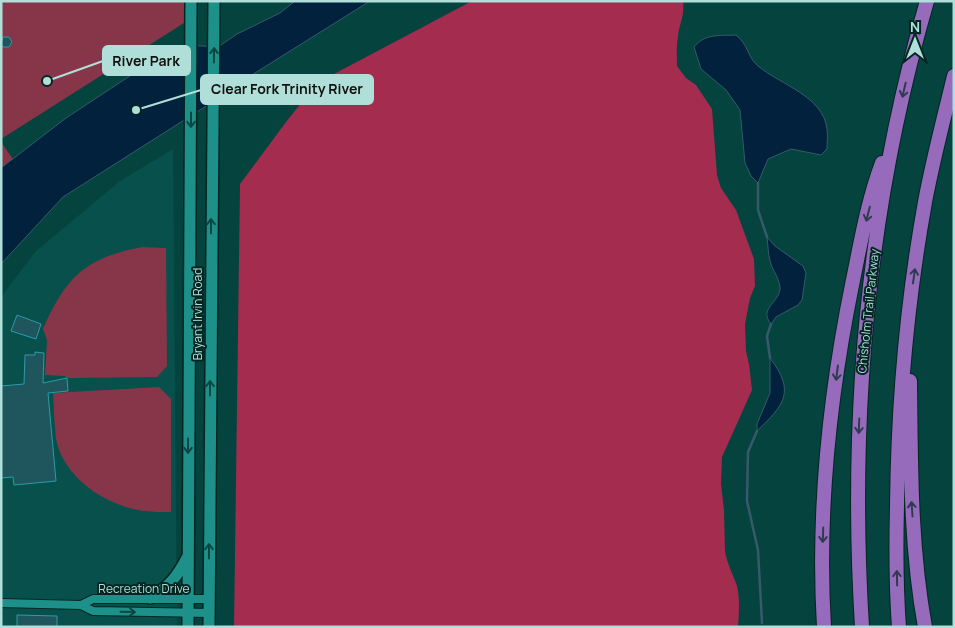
<svg xmlns="http://www.w3.org/2000/svg" width="955" height="628" font-family="Manrope,sans-serif">
  <style>
    .built { fill: #07504b }
    .green { fill: #87364a }
    .forest { fill: #a32c4f }
    .water { fill: #01213c; stroke: #365a6b }
    .lines { fill: none; stroke-linecap: round; stroke-linejoin: round }
    .stream { stroke: #365a6b; stroke-width: 2.5 }
    .building { fill: #1f565e; stroke: #2c9ba8 }
    .street-casing { stroke: #042623; stroke-width: 10 }
    .secondary-casing { stroke: #042623; stroke-width: 14 }
    .highway-casing { stroke: #042623; stroke-width: 16 }
    .street { stroke: #1d9189; stroke-width: 8 }
    .secondary { stroke: #1d9189; stroke-width: 11 }
    .highway { stroke: #966bbc; stroke-width: 14 }
    .oneway { stroke: #0c4642 }
    .oneway2 { stroke: #303b51 }
    .labels { text-anchor: middle; dominant-baseline: central; stroke-width: 4; stroke-linejoin: round; paint-order: stroke }
    .street-label { font-size: 12px; fill: #b0dfd9; stroke: #042623 }
    .leader { fill: none; stroke: #b0dfd9; stroke-width: 2 }
    .callout-dot { fill: #b0dfd9; stroke: #042623; stroke-width: 2 }
    .callout { fill: #b0dfd9; stroke: #b0dfd9; stroke-width: 2 }
    .callout-label { font-size: 14px; text-anchor: middle; font-weight: bold; fill: #111 }
  </style>
  <rect width="100%" height="100%" fill="#04433e"/>
  <path class="built" d="M 173,149 L 177,627 L 1,627 L 1,297 L 35,252 L 120,181 Z"/>
  <path class="green" d="M 1,1 L 184,1 L 184,23 L 1,139 Z
    M 1,142 L 13,159 L 1,168 Z
    M 142,247 L 166,248 L 167,366 L 157,377 L 67,378 L 65,376 L 45,375 L 47,340 L 43,329 C 66,277 85,258 142,247 Z
    M 159,387 L 171,399 L 171,512 C 162,512 153,512 144,511 C 107,506 64,479 56,439 C 54,424 54,408 53,393 Z"/>
  <path class="forest" d="M 472,1 L 683,1 C 685,17 679,23 678,37 C 676,47 677,57 677,66 L 686,78 L 696,85 L 712,109 L 717,175 L 721,188 L 736,210 L 754,259 L 755,286 L 750,298 L 745,324 L 746,351 L 749,364 L 752,390 L 722,457 L 721,484 L 724,510 L 725,551 C 727,564 733,574 737,586 C 740,599 739,613 738,627 L 234,627 L 240,184 L 286,122 L 317,83 Z"/>
  <path class="water" d="M 295,1 L 370,1 L 239,83 L 222,96 L 63,197 L 1,264 L 1,168 L 66,118 L 151,62 L 185,45 L 218,47 L 237,34 L 280,13 Z
    M 736,35 C 748,44 748,58 758,66 C 781,85 823,96 827,129 C 828,136 827,143 827,149 L 821,155 L 791,149 L 768,159 L 758,183 L 751,176 L 745,163 L 740,110 L 726,90 L 701,69 L 694,47 C 705,33 720,36 736,35 Z
    M 767,237 L 775,246 L 803,266 L 806,273 L 802,300 L 798,305 L 776,317 L 771,324 C 759,309 777,304 780,290 C 781,280 772,270 770,261 C 768,253 768,245 767,237 Z
    M 770,358 C 796,392 784,405 757,431 L 757,424 L 770,393 Z"/>
  <g class="lines">
    <path class="stream" d="M 758,183 L 758,210 L 767,237
      M 770,358 L 767,336 L 771,324
      M 757,431 L 748,452 L 747,501 L 758,550 L 762,623"/>
  </g>
  <path class="building" d="M 3,37 L 9,37 L 12,42 L 9,47 L 3,47 L 1,44 Z
    M 17,315 L 41,324 L 36,339 L 11,331 Z
    M 35,352 L 44,353 L 43,383 L 67,378 L 68,391 L 48,393 L 56,481 L 14,485 L 13,477 L 1,478 L 1,386 L 24,384 L 25,355 L 35,355 Z
    M 17,615 L 57,616 L 57,627 L 17,627 Z"/>
  <g class="lines">
    <defs>
      <path id="street" d="M 1,603 L 81,605 L 93,611 L 209,613
        M 81,605 L 93,599 L 209,599"/>
      <path id="secondary" d="M 150,598 C 170,586 177,577 188,556
        M 188,627 L 191,1
        M 209,627 L 214,1"/>
      <path id="highway" d="M 910,381 C 911,463 910,545 925,627
        M 824,627 C 817,512 830,392 853,280 C 861,241 868,200 882,163
        M 862,627 C 849,416 868,204 927,1
        M 899,627 C 896,587 896,546 897,506 C 898,404 907,302 925,202 C 933,159 944,118 954,76"/>
    </defs>
    <use href="#street" class="street-casing"/>
    <use href="#secondary" class="secondary-casing"/>
    <use href="#highway" class="highway-casing"/>
    <use href="#street" class="street"/>
    <use href="#secondary" class="secondary"/>
    <use href="#highway" class="highway"/>
  </g>
  <defs><path id="oneway-shaft" d="M-6 0H5M1.5-3L5.5 0L1.5 3" fill="none" stroke-width="1.6" stroke-linecap="round" stroke-linejoin="round" transform="scale(1.25)"/></defs>
  <g class="oneway">
    <use href="#oneway-shaft" transform="translate(214 55) rotate(-89)"/>
    <use href="#oneway-shaft" transform="translate(191 120) rotate(90)"/>
    <use href="#oneway-shaft" transform="translate(211 226) rotate(-90)"/>
    <use href="#oneway-shaft" transform="translate(210 388) rotate(-90)"/>
    <use href="#oneway-shaft" transform="translate(188 446) rotate(90)"/>
    <use href="#oneway-shaft" transform="translate(209 551) rotate(-90)"/>
    <use href="#oneway-shaft" transform="translate(128 612) rotate(1)"/>
  </g>
  <g class="oneway2">
    <use href="#oneway-shaft" transform="translate(904 90) rotate(103)"/>
    <use href="#oneway-shaft" transform="translate(868 214) rotate(104)"/>
    <use href="#oneway-shaft" transform="translate(914 276) rotate(-82)"/>
    <use href="#oneway-shaft" transform="translate(837 373) rotate(97)"/>
    <use href="#oneway-shaft" transform="translate(859 426) rotate(92)"/>
    <use href="#oneway-shaft" transform="translate(912 509) rotate(-94)"/>
    <use href="#oneway-shaft" transform="translate(823 535) rotate(92)"/>
    <use href="#oneway-shaft" transform="translate(897 578) rotate(-91)"/>
  </g>
  <g class="labels">
    <g class="street-label">
      <text transform="translate(868 311) rotate(-84)">Chisholm Trail Parkway</text>
      <text transform="translate(197 314) rotate(-90)">Bryant Irvin Road</text>
      <text x="144" y="588">Recreation Drive</text>
    </g>
  </g>
  <path class="leader" d="M47 81L103 61M136 110L201 90"/>
  <g class="callout-dot">
    <circle cx="47" cy="81" r="5"/>
    <circle cx="136" cy="110" r="5"/>
  </g>
  <g class="callout">
    <rect x="103" y="46" width="87" height="29" rx="5"/>
    <rect x="201" y="75" width="172" height="29" rx="5"/>
  </g>
  <g class="callout-label">
    <text x="146" y="66">River Park</text>
    <text x="287" y="94">Clear Fork Trinity River</text>
  </g>
  <rect width="955" height="628" fill="none" stroke="#b0dfd9" stroke-width="5"/>
  <g transform="translate(915 40)" stroke="#042623" stroke-width="4" paint-order="stroke">
  <path d="M0-4L9 19L0 12L-9 19Z" fill="#b0dfd9"/>
  <text y="-8" font-size="14" font-weight="bold" text-anchor="middle" fill="#b0dfd9">N</text>
  </g>
</svg>
